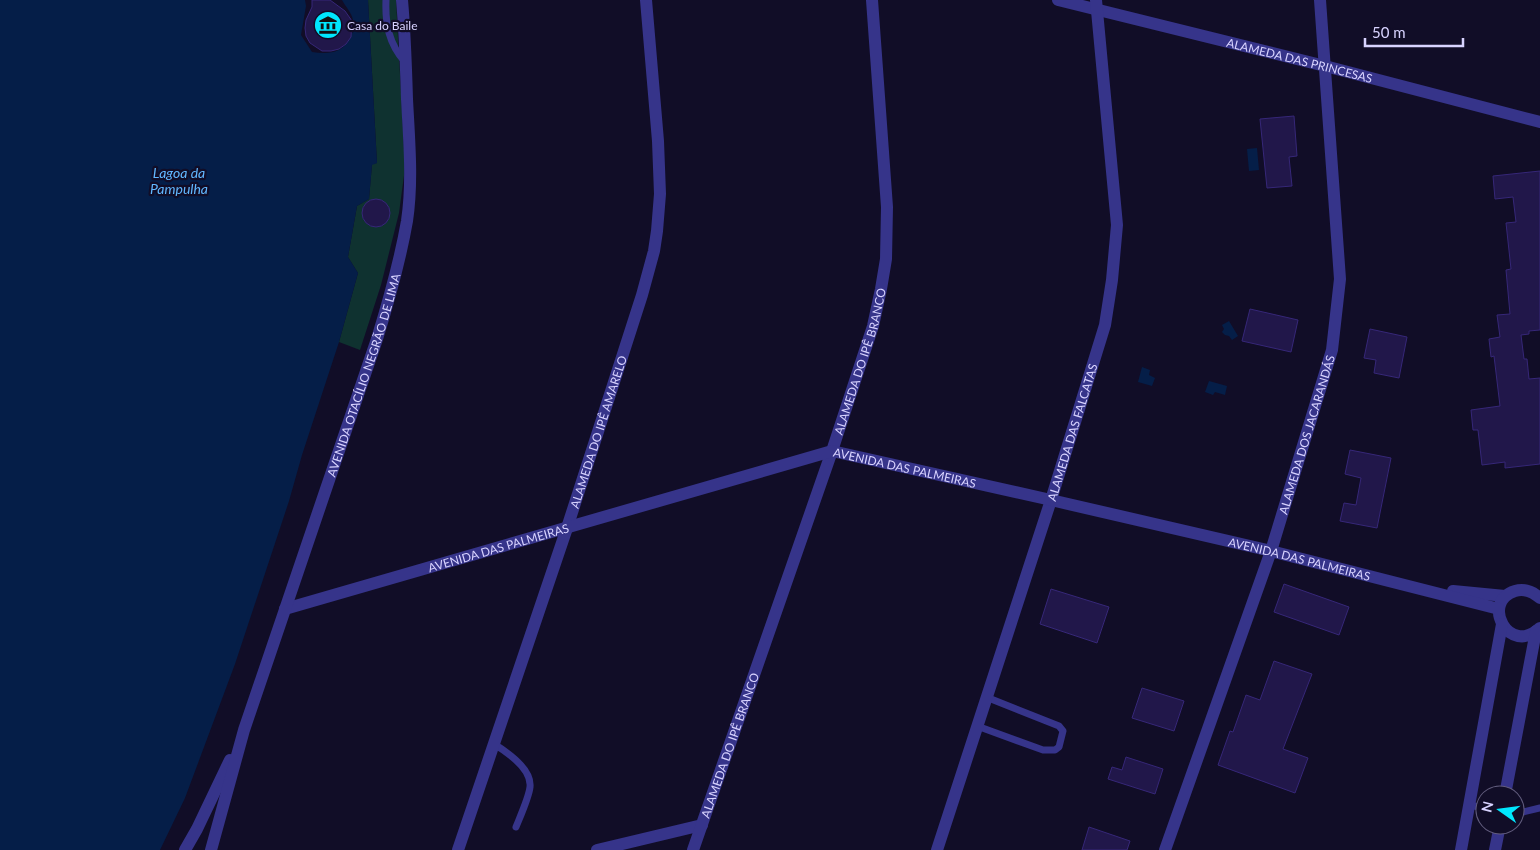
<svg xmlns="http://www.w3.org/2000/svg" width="1540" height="850" font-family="Lato,sans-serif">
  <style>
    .green { fill: #0f3230 }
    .water { fill: #051e48 }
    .building { fill: #21174a; stroke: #362778 }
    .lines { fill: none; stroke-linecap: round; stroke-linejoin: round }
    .service { stroke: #36348a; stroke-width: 7 }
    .minor { stroke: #36348a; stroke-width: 12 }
    .tertiary { stroke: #36348a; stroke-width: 12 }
    .labels { text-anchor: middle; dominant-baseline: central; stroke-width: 4.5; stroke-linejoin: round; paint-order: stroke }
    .poi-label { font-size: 12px; fill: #d8d3ff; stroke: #110d27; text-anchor: start }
    .street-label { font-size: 12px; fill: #d8d3ff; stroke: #110d27 }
    .water-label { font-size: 14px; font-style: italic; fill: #61b7ff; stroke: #110d27 }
  </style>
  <rect width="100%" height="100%" fill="#110d27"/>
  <path class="green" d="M 368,0 L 396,0 L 405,168 L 399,213 L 381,285 L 360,350 L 339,342 L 358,273 L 348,257 L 357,206 L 369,199 L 372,164 L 377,163 Z"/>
  <path class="water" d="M 0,0 L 305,0 L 306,6 L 301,35 L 312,52 C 327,54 342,54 349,39 C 353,32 355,28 353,20 C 352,13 345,6 342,0 L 368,0 L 377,163 L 372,165 L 369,199 L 357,206 L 348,257 L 358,273 L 339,342 L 302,455 L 289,501 L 235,664 L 185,798 L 160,850 L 0,850 Z
    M 1257,148 L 1259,170 L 1249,171 L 1247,149 Z
    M 1229,321 L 1238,336 L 1232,340 L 1229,336 L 1225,335 L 1222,332 L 1224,329 L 1222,325 Z
    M 1142,367 L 1150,370 L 1149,375 L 1155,378 L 1152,386 L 1138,382 Z
    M 1209,381 L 1227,386 L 1225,395 L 1215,392 L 1213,395 L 1205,392 Z"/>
  <path class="building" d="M 312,0 L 330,0 L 345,11 L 352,21 L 351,37 L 346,44 L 339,49 L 331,51 L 322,51 L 310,43 L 306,36 L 305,28 L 306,20 L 312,7 Z
    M 1294,116 L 1297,156 L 1289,157 L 1292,186 L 1267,188 L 1260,119 Z
    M 1540,171 L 1540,330 L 1529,331 L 1529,334 L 1521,335 L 1524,359 L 1527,359 L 1529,379 L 1540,378 L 1540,464 L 1505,468 L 1505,462 L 1482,465 L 1478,430 L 1473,430 L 1471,410 L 1500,406 L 1494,356 L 1491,357 L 1489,339 L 1500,337 L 1497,315 L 1510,314 L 1506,270 L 1511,269 L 1506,223 L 1516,222 L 1513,197 L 1495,199 L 1493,176 Z
    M362 213a14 14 0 1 1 28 0a14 14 0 1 1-28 0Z
    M 1250,309 L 1298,320 L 1291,352 L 1242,341 Z
    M 1370,329 L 1407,337 L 1399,378 L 1374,373 L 1376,360 L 1364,358 Z
    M 1350,450 L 1391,458 L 1377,528 L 1340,521 L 1344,503 L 1356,505 L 1361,478 L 1345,474 Z
    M 1284,584 L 1349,607 L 1339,635 L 1274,612 Z
    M 1051,589 L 1109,607 L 1097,643 L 1040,624 Z
    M 1274,661 L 1312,674 L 1283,749 L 1308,758 L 1295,793 L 1218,765 L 1230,731 L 1233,732 L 1246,695 L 1260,700 Z
    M 1142,688 L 1184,701 L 1174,731 L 1132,718 Z
    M 1126,757 L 1163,769 L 1155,794 L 1108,779 L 1112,767 L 1122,770 Z
    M 1089,827 L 1130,841 L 1127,850 L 1082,850 Z"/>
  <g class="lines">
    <path class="service" d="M 386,0 C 385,24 389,44 405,62
      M 977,726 L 1043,750 L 1055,750 L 1059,747 L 1063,731 L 1059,726 L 986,697
      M 494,744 C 507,752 532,769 530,787 C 529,797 520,817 516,827
      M 1469,805 L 1485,808
      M 1515,812 L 1523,812 L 1540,808"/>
    <g class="minor">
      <path id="s1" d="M 1058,0 L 1325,66 L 1540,122"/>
      <path id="s2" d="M 458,850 L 567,528 L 642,295 L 654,251 L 657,231 L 660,194 L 658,141 L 646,0"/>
      <path d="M 597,850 L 702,825"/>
      <path id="s3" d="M 693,850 L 832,451"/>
      <path id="s4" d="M 937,850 L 1051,500 L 1105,325 L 1112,280 L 1117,225 L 1096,0"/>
      <path id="s5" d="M 1165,850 L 1271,551 L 1332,350 L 1340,279 L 1320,0"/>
    </g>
    <g class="tertiary">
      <path id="s6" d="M 832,451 L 873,326 L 881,289 L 886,259 L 887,207 L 872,0"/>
      <path d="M 1453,591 L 1505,596"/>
      <path d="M 1540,598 C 1533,592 1525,588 1515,591 C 1480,602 1509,657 1540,628"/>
      <path id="s7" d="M 285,609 L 832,451 L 1051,500 L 1271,551 L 1499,609"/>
      <path d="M 1505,795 L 1536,631"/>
      <path d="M 185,850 L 197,829 L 230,760"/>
      <path id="s8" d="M 211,850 L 244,730 L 377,339 C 389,300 400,261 407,221 C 413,181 409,139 407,99 C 406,66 405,33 402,0"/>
      <path d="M 1461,850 L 1502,624"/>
      <path d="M 1495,850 L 1500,825"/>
    </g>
  </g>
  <defs>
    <symbol id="museum-disc" viewBox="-11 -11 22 22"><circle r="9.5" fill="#00e7fe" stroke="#110d27"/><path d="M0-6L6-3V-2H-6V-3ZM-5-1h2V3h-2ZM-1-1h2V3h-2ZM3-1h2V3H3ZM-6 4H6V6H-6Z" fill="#111"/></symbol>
  </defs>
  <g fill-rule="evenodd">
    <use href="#museum-disc" x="312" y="9" width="32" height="32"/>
  </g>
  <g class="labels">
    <g class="poi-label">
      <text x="347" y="25">Casa do Baile</text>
    </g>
    <g class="street-label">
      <text stroke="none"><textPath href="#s1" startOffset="249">ALAMEDA DAS PRINCESAS</textPath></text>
      <text stroke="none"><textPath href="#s6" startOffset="94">ALAMEDA DO IPÊ BRANCO</textPath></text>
      <text stroke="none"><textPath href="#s8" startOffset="499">AVENIDA OTACÍLIO NEGRÃO DE LIMA</textPath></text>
      <text stroke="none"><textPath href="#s2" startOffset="441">ALAMEDA DO IPÊ AMARELO</textPath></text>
      <text stroke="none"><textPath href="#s4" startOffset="439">ALAMEDA DAS FALCATAS</textPath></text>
      <text stroke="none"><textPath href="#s5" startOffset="439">ALAMEDA DOS JACARANDÁS</textPath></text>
      <text stroke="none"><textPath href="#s7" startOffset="644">AVENIDA DAS PALMEIRAS</textPath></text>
      <text stroke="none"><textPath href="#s7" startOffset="222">AVENIDA DAS PALMEIRAS</textPath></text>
      <text stroke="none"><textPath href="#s7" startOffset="1049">AVENIDA DAS PALMEIRAS</textPath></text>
      <text stroke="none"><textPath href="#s3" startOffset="111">ALAMEDA DO IPÊ BRANCO</textPath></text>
    </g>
    <g class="water-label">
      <text x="179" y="172">Lagoa da<tspan x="179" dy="16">Pampulha</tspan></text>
    </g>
  </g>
  <g transform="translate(1500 810) rotate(284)"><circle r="24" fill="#110d27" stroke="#615c7d"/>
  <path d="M0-4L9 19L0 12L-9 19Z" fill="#00e7fe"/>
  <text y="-8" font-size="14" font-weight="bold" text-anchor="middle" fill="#d8d3ff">N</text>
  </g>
  <path d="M1365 38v8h98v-8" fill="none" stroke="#d8d3ff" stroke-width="2.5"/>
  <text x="1372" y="38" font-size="15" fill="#d8d3ff" stroke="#110d27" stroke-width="4" paint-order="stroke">50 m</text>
</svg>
